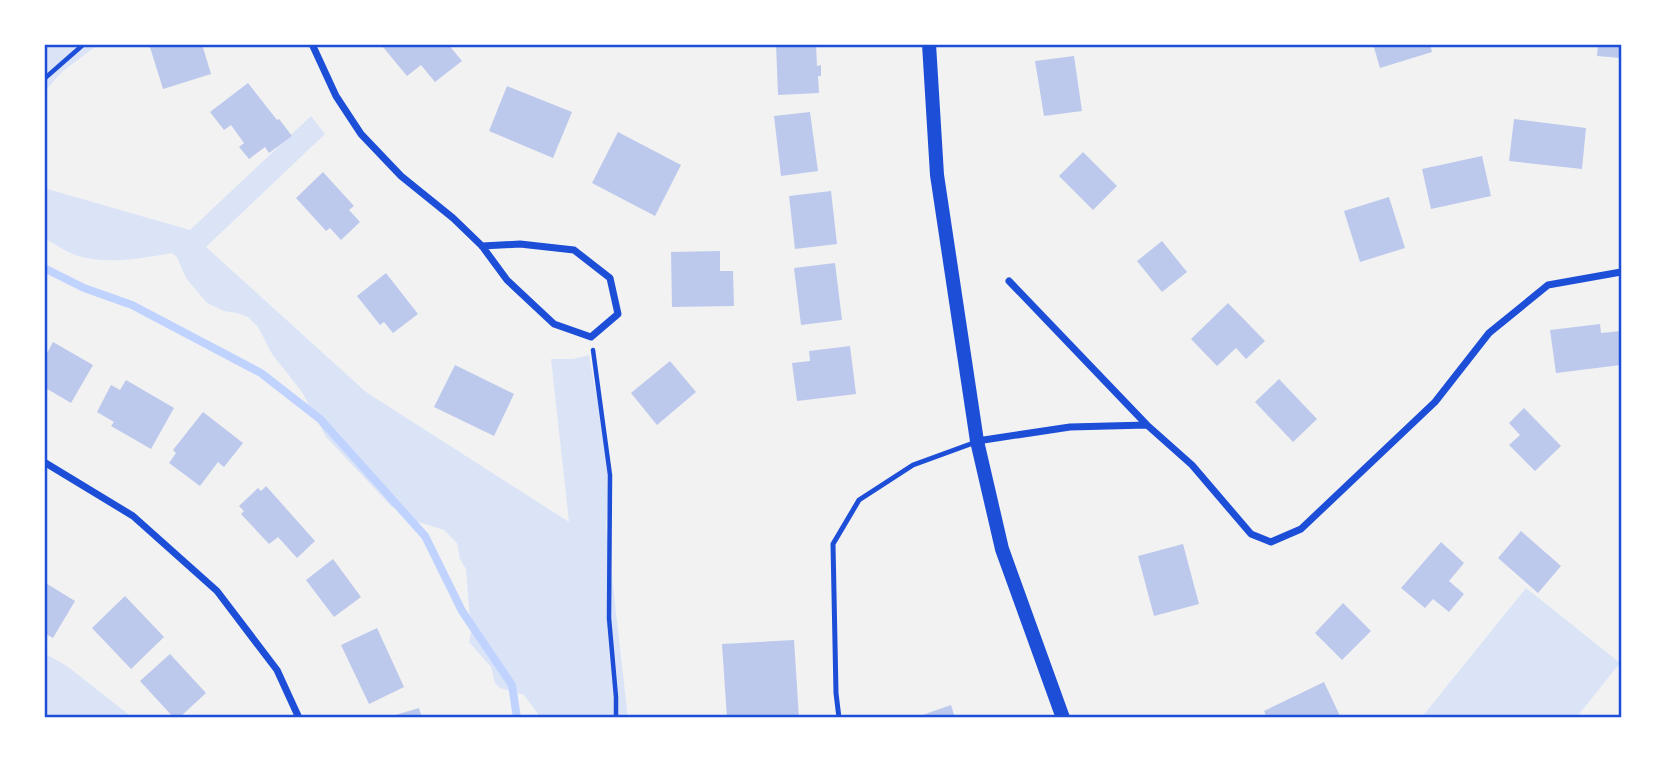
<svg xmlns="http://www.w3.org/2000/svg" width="1665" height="762" font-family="'Source Sans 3',sans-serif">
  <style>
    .green { fill: #dbe4f7 }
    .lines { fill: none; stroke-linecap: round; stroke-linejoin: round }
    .stream { stroke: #bfd3fe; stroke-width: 8 }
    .building { fill: #bdc9ec }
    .path { stroke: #1d4ed8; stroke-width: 4.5 }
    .service { stroke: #1d4ed8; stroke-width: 5 }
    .minor { stroke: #1d4ed8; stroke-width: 7 }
    .secondary { stroke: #1d4ed8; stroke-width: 14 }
    .neatline { fill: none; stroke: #1d4ed8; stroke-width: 2.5 }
  </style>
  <rect width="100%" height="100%" fill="#f2f2f2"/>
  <path class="green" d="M 44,44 L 99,44 L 63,71 L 44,92 Z
    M 311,116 L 325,134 L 206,247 L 366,392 L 569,522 L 551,359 L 573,359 L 589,355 L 611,475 L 606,525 L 628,718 L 541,718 L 524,695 L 500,688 L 495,683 L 491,667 L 469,642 L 471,633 L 466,569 L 460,559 L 457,543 L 444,530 L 412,520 L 391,506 L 326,437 L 302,392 L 272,354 L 258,327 L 248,317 L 237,313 L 224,311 L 207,303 L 186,278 L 177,257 L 172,253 C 143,258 108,265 78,256 C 66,252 55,244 44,238 L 44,188 L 190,230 Z
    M 1526,588 L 1620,663 L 1576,718 L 1421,718 Z
    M 44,653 L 67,666 L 133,718 L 44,718 Z"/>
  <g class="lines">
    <path class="stream" d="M 44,268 L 84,288 L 132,305 L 261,373 L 320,419 L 425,536 L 462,611 L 512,685 L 517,718"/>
  </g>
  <path class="building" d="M 149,44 L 202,44 L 211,74 L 163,89 Z
    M 387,44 L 448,44 L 462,61 L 435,82 L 421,65 L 407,76 L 383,47 Z
    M 776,44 L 816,44 L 817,66 L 821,65 L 821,76 L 818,76 L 819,93 L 778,95 Z
    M 1373,44 L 1430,44 L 1432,52 L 1380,68 Z
    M 1598,44 L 1621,44 L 1621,58 L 1597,56 Z
    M 1074,56 L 1082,111 L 1044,116 L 1035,61 Z
    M 248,83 L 277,120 L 279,119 L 292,136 L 269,153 L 265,147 L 249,159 L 239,147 L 244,143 L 231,125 L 224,130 L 210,112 Z
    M 507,86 L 572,112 L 553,158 L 489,131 Z
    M 810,112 L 818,171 L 781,176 L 774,116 Z
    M 1514,119 L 1586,128 L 1582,169 L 1509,161 Z
    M 618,132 L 681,165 L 655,216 L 592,183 Z
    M 1083,152 L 1117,186 L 1093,210 L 1059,176 Z
    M 1482,156 L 1491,196 L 1431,209 L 1422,169 Z
    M 323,172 L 354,206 L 349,210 L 360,222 L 341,240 L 330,228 L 326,231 L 296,198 Z
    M 831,191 L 837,244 L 795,249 L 789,196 Z
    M 1389,197 L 1405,248 L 1360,262 L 1344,211 Z
    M 1162,241 L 1187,272 L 1162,292 L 1137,261 Z
    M 720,251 L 720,271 L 733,271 L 734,306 L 672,307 L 671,252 Z
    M 835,263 L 842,320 L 801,325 L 794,268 Z
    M 386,273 L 418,314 L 393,333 L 384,322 L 380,325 L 357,296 Z
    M 1228,303 L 1265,341 L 1246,359 L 1236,348 L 1217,366 L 1191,339 Z
    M 1600,324 L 1601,333 L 1621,331 L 1621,365 L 1556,373 L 1550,330 Z
    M 53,342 L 93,365 L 71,403 L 44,387 L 44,354 L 46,355 Z
    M 850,346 L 856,394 L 797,401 L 792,363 L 810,361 L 809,351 Z
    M 670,361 L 696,392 L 657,425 L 631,393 Z
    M 455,365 L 514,394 L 494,436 L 434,407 Z
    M 1279,379 L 1317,419 L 1293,442 L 1255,402 Z
    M 126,380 L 174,408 L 151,449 L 111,426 L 114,422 L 97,412 L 111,385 L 120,390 Z
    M 1524,408 L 1561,446 L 1535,471 L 1509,445 L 1520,435 L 1509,423 Z
    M 203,412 L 243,443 L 224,467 L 218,462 L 200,486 L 169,463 L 176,453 L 173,450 Z
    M 266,486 L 315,541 L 297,558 L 278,537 L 269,544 L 241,514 L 244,511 L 239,506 L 258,488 L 261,491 Z
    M 1521,531 L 1561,566 L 1538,593 L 1498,558 Z
    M 1441,542 L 1464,563 L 1449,581 L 1464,594 L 1449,612 L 1433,599 L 1425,608 L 1401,588 Z
    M 1183,544 L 1199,604 L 1154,616 L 1138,556 Z
    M 333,559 L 361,597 L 334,617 L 306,580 Z
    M 44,582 L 75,601 L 53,638 L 44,633 Z
    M 125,596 L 164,637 L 131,669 L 92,628 Z
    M 1343,603 L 1371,631 L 1342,660 L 1315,633 Z
    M 377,628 L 404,687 L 369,704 L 341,645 Z
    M 794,640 L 799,718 L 727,718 L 722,644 Z
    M 170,654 L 206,693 L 179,718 L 174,718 L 140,681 Z
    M 1324,682 L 1341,718 L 1267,718 L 1264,711 Z
    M 951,705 L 955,718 L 914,718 Z
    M 419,708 L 422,718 L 385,718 Z"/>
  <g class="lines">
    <path class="path" d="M 44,79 L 84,44
      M 593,350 L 610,475 L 609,618 L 616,697 L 616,718"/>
    <path class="service" d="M 839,718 L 836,693 L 833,544 L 859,500 L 913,465 L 976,442"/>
    <path class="minor" d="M 312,44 L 336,96 L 361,134 L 401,176 L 453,218 L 482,246 L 507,280 L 554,324 L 591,337 L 618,314 L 610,278 L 574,250 L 520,244 L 482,246
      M 1009,281 L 1147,425
      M 977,441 L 1070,427 L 1147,425 L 1192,465 L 1251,534 L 1271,542 L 1301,529 L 1435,402 L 1489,333 L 1548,285 L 1621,272
      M 44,462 L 133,516 L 217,591 L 277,670 L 299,718"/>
    <path class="secondary" d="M 929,44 L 937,175 L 977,441 L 1002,549 L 1063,718"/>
  </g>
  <rect width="1665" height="762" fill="none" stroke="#ffffff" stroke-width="91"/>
  <rect x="46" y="46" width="1574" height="670" class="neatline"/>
</svg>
